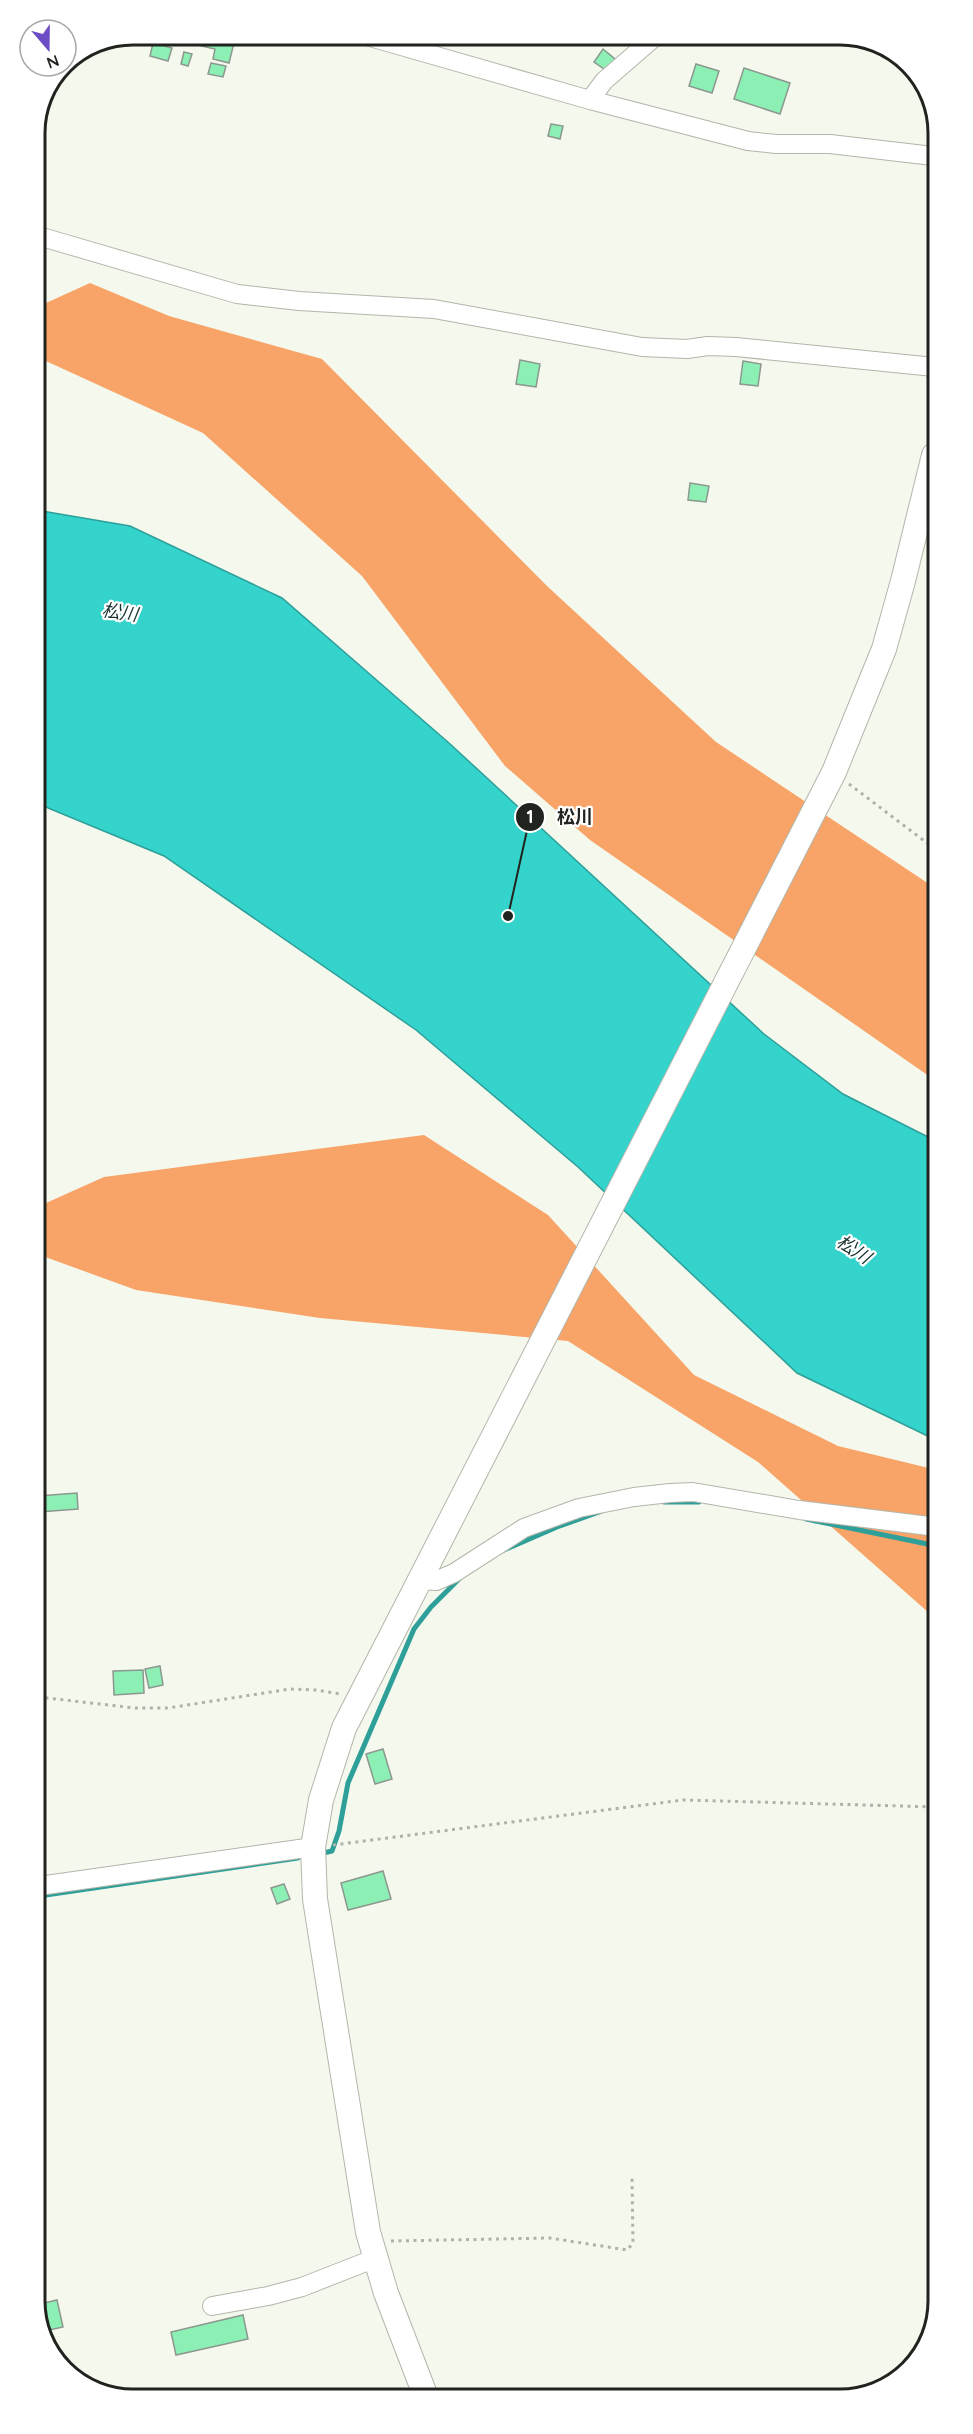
<svg xmlns="http://www.w3.org/2000/svg" width="973" height="2434" font-family="Quicksand,'Noto Sans JP',sans-serif">
  <style>
    .forest { fill: #f8a367 }
    .water { fill: #34d4cd; stroke: #2e9f99; stroke-width: 1.5 }
    .lines { fill: none; stroke-linecap: round; stroke-linejoin: round }
    .stream { stroke: #2e9f99; stroke-width: 5 }
    .building { fill: #8cf0b4; stroke: #8c978f; stroke-width: 1.5 }
    .street-casing { stroke: #b2b6aa; stroke-width: 20 }
    .secondary-casing { stroke: #b2b6aa; stroke-width: 26 }
    .path { stroke: #afb2a9; stroke-width: 3; stroke-dasharray: 3 4.5; stroke-linecap: butt }
    .street { stroke: #fff; stroke-width: 18 }
    .secondary { stroke: #fff; stroke-width: 24 }
    .labels { text-anchor: middle; dominant-baseline: central; stroke-width: 4.5; stroke-linejoin: round; paint-order: stroke }
    .water-label { font-size: 18px; font-style: italic; fill: #1b3432; stroke: #fff }
    .rim { fill: none; stroke: #21231f; stroke-width: 3 }
    .leader { fill: none; stroke: #21231f; stroke-width: 2 }
    .callout-dot { fill: #21231f; stroke: #fff; stroke-width: 2 }
    .mark-label { font-size: 18px; text-anchor: middle; font-weight: bold; fill: #fff }
    .callout-label { font-size: 18px; text-anchor: middle; font-weight: bold; fill: #21231f; stroke: #fff; stroke-width: 4.5; stroke-linejoin: round; paint-order: stroke }
  </style>
  <rect width="100%" height="100%" fill="#f5f9ed"/>
  <path class="forest" d="M 90,283 L 169,316 L 322,359 L 547,586 L 716,742 L 935,888 L 936,1081 L 590,840 L 505,766 L 362,576 L 203,433 L 35,356 L 35,308 Z
    M 424,1135 L 548,1215 L 694,1375 L 838,1446 L 937,1470 L 937,1620 L 758,1462 L 568,1341 L 320,1318 L 136,1290 L 37,1254 L 37,1207 L 104,1177 Z"/>
  <path class="water" d="M 36,510 L 130,526 L 282,598 L 449,743 L 764,1034 L 843,1094 L 936,1141 L 936,1440 L 797,1373 L 578,1167 L 416,1030 L 164,856 L 36,803 Z"/>
  <g class="lines">
    <path class="stream" d="M 664,1502 L 699,1502
      M 806,1519 L 937,1546
      M 504,1550 L 557,1527 L 602,1511
      M 319,1854 L 332,1851 L 339,1831 L 348,1783 L 414,1629 L 431,1607 L 459,1579
      M 39,1896 L 298,1858"/>
  </g>
  <path class="building" d="M 141,35 L 149,35 L 147,40 L 140,38 Z
    M 149,35 L 181,35 L 179,43 Z
    M 199,35 L 236,35 L 229,63 L 213,59 L 215,49 L 197,45 Z
    M 153,43 L 172,48 L 168,61 L 150,56 Z
    M 603,49 L 615,59 L 607,71 L 594,62 Z
    M 184,52 L 192,54 L 188,66 L 181,64 Z
    M 211,63 L 226,66 L 223,77 L 208,74 Z
    M 696,64 L 719,71 L 712,93 L 689,86 Z
    M 744,68 L 790,83 L 780,114 L 734,99 Z
    M 551,124 L 563,126 L 560,139 L 548,136 Z
    M 520,360 L 540,364 L 536,387 L 516,384 Z
    M 743,361 L 761,364 L 758,386 L 740,384 Z
    M 690,483 L 709,486 L 706,502 L 688,500 Z
    M 77,1493 L 78,1509 L 39,1512 L 38,1496 Z
    M 160,1666 L 163,1685 L 149,1688 L 145,1669 Z
    M 143,1670 L 144,1693 L 114,1695 L 113,1671 Z
    M 38,1706 L 44,1706 L 45,1716 L 38,1716 Z
    M 383,1749 L 392,1779 L 375,1784 L 366,1754 Z
    M 39,1832 L 43,1874 L 39,1874 Z
    M 383,1871 L 391,1899 L 348,1910 L 341,1883 Z
    M 284,1884 L 290,1899 L 277,1904 L 271,1888 Z
    M 57,2300 L 63,2327 L 40,2332 L 40,2304 Z
    M 243,2315 L 248,2339 L 176,2355 L 171,2332 Z"/>
  <g class="lines">
    <defs>
      <path id="street" d="M 363,35 L 590,100 L 748,141 L 776,144 L 830,144 L 933,156
        M 590,100 L 604,81 L 657,35
        M 35,235 L 237,294 L 299,301 L 434,309 L 642,347 L 687,349 L 708,346 L 736,347 L 934,367
        M 420,1580 L 436,1581 L 454,1573 L 524,1528 L 579,1508 L 634,1497 L 670,1493 L 693,1492 L 799,1510 L 937,1527
        M 39,1886 L 313,1847
        M 212,2306 L 268,2296 L 302,2287 L 376,2258"/>
      <path id="secondary" d="M 426,2397 L 386,2293 L 368,2232 L 315,1899 L 313,1847 L 321,1800 L 344,1728 L 834,772 L 884,649 L 903,581 L 934,455"/>
    </defs>
    <use href="#street" class="street-casing"/>
    <use href="#secondary" class="secondary-casing"/>
    <path class="path" d="M 849,784 L 935,849
      M 38,1697 L 135,1708 L 168,1708 L 290,1689 L 316,1690 L 340,1694
      M 333,1845 L 683,1800 L 937,1807
      M 391,2241 L 550,2238 L 627,2250 L 633,2243 L 632,2178"/>
    <use href="#street" class="street"/>
    <use href="#secondary" class="secondary"/>
  </g>
  <g class="labels">
    <g class="water-label">
      <text transform="translate(120 612) rotate(8)">松川</text>
      <text transform="translate(854 1249) rotate(33)">松川</text>
    </g>
  </g>
  <path d="M0 0H973V2434H0ZM133 45H840A88 88 0 0 1 928 133V2301A88 88 0 0 1 840 2389H133A88 88 0 0 1 45 2301V133A88 88 0 0 1 133 45Z" fill="#fff" fill-rule="evenodd"/>
  <path class="rim" d="M133 45H840A88 88 0 0 1 928 133V2301A88 88 0 0 1 840 2389H133A88 88 0 0 1 45 2301V133A88 88 0 0 1 133 45Z"/>
  <path class="leader" d="M508 916L530 817"/>
  <g class="callout-dot">
    <circle cx="508" cy="916" r="6"/>
    <circle cx="530" cy="817" r="15"/>
  </g>
  <g class="mark-label">
    <text x="530" y="823">1</text>
  </g>
  <g class="callout-label">
    <text x="575" y="823">松川</text>
  </g>
  <g transform="translate(48 48) rotate(160)"><circle r="28" fill="#ffffff" stroke="#a6a7a5" stroke-width="1.5"/>
  <path d="M0-4.5L10 22L0 15L-10 22Z" fill="#6d4dc6"/>
  <text y="-9" font-size="16" font-weight="bold" text-anchor="middle" fill="#21231f">N</text>
  </g>
</svg>
